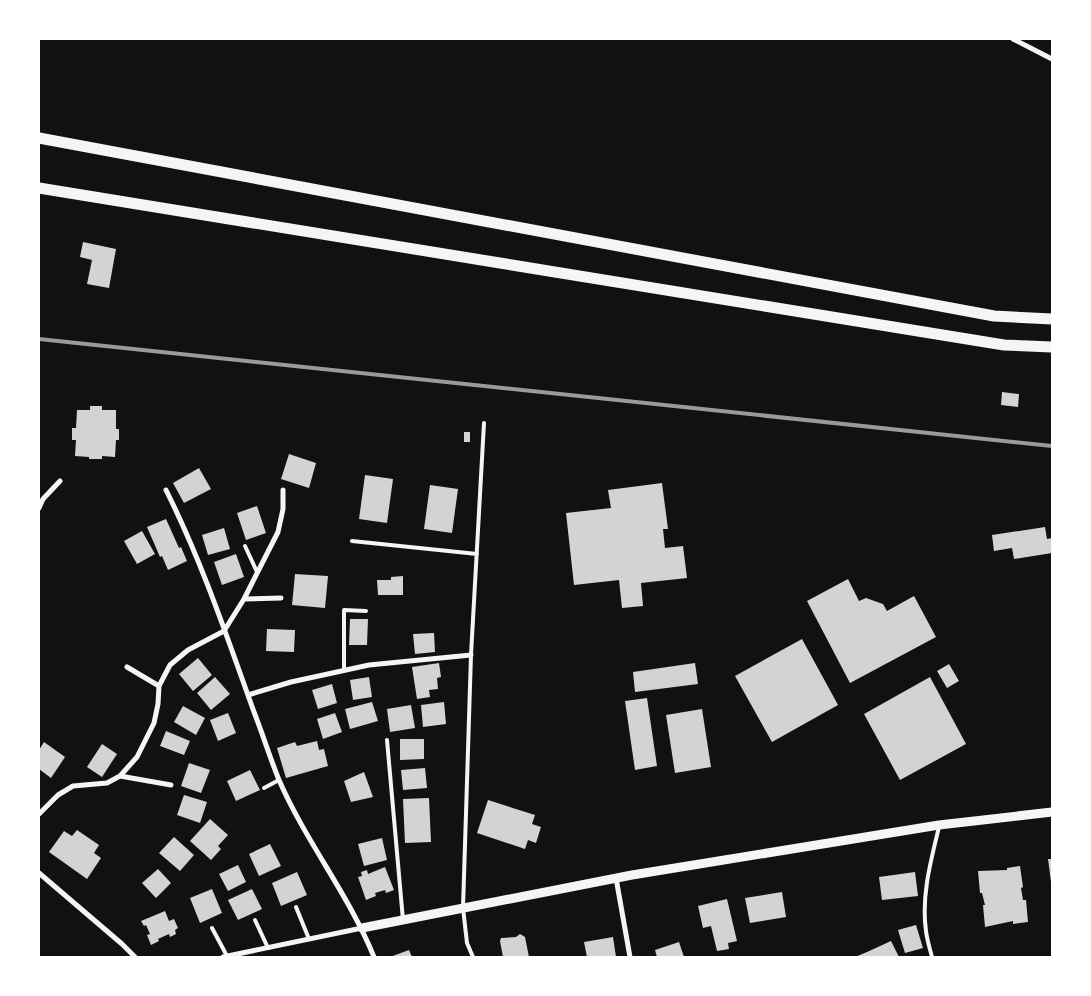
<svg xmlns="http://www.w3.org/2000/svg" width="1091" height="996" font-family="'Source Serif 4',serif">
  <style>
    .building { fill: #d3d3d3 }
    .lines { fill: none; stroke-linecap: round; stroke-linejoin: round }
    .service { stroke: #f5f5f5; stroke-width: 4 }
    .minor { stroke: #f5f5f5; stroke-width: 5 }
    .tertiary { stroke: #f5f5f5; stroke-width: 9 }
    .trunk { stroke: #f5f5f5; stroke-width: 11 }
    .rail { stroke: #9a9a9a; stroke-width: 4 }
  </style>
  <rect width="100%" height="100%" fill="#111"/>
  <path class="building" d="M 83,242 L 116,249 L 109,288 L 87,284 L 92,260 L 80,257 Z
    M 1002,392 L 1019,394 L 1018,407 L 1001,405 Z
    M 90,406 L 102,406 L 102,410 L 116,410 L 116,429 L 119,429 L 119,440 L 116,440 L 115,457 L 102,456 L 102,459 L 89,459 L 89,457 L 75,456 L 76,440 L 72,440 L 72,428 L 76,428 L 77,410 L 90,410 Z
    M 464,432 L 470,432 L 470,442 L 464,442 Z
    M 289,454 L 316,463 L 309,488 L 281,479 Z
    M 199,468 L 211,489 L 184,503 L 173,483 Z
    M 365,475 L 393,479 L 387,523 L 359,519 Z
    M 662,483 L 668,529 L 663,529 L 665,548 L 683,546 L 687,578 L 641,583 L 643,606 L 622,608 L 619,580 L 574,585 L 566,513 L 611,508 L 608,490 Z
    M 430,485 L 458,489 L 452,533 L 424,529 Z
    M 257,506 L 266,533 L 246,540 L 237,513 Z
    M 166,519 L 179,548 L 181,547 L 187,561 L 168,570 L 162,556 L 160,557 L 147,527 Z
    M 1045,527 L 1047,539 L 1052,538 L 1052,553 L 1014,559 L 1012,548 L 994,551 L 992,535 Z
    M 224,528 L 230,549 L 208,555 L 202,535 Z
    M 142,531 L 155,554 L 137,564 L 124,541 Z
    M 236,554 L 244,577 L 222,585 L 214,562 Z
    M 295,574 L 328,576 L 325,608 L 292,605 Z
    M 403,576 L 403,595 L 378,595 L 377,580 L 391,580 L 391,577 Z
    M 848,579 L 859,601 L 866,598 L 883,604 L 887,611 L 914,596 L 936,637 L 850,683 L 807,601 Z
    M 350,619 L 368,619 L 367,645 L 349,645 Z
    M 267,629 L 295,630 L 294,652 L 266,651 Z
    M 434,633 L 435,652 L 415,654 L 413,634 Z
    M 802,639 L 838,705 L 772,742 L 735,676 Z
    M 198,658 L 212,675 L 193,691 L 179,674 Z
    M 439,663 L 441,677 L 437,678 L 438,689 L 429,690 L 430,697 L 417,699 L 412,667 Z
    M 695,663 L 698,684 L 635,692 L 633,672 Z
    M 949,664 L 959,681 L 947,688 L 937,671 Z
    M 215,677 L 230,694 L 211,710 L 197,693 Z
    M 369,677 L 372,697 L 353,700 L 350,680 Z
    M 930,677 L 966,744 L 900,780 L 864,714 Z
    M 332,684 L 337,703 L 318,709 L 312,690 Z
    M 647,698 L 657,766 L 635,770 L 625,701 Z
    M 372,702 L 378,721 L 350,729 L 345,709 Z
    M 444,702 L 446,724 L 423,727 L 421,705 Z
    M 411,705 L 415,728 L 390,732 L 387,709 Z
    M 183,706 L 205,718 L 196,735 L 174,722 Z
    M 702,709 L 711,767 L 675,773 L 666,715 Z
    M 228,713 L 236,733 L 218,741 L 210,720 Z
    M 335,713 L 342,732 L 323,739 L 317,719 Z
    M 166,731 L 190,741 L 184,755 L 160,746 Z
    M 400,739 L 424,739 L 424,759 L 400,760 Z
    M 317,741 L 319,750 L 324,749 L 328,766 L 286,778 L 277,748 L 295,742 L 297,746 Z
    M 44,742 L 65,757 L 51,778 L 39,769 L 39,750 Z
    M 102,744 L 117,754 L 102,777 L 87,767 Z
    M 189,763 L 210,770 L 201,793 L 181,786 Z
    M 425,768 L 427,788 L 403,790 L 401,770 Z
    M 250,770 L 260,790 L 236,801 L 227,781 Z
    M 364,772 L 373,797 L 351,802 L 344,781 Z
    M 184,795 L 207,802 L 200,823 L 177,815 Z
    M 429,798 L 431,842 L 405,843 L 403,799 Z
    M 488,800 L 535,815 L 532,824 L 541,827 L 536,843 L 528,840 L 525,849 L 477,833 Z
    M 210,819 L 228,835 L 218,846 L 221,849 L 211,860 L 190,841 Z
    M 77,830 L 99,845 L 94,853 L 101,858 L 87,879 L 49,852 L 64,831 L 72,836 Z
    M 174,837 L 194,855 L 180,871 L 159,853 Z
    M 382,838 L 387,860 L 364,866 L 358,844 Z
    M 270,844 L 281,866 L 259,876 L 249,854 Z
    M 1048,859 L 1052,859 L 1052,881 L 1051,882 Z
    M 238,865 L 246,882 L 228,891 L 219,874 Z
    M 1020,866 L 1023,887 L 1021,888 L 1023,900 L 1026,900 L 1028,922 L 1013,924 L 1013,921 L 985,927 L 983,905 L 985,905 L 982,893 L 980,893 L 978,871 L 1007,870 L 1007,868 Z
    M 385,867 L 394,890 L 386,893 L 385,890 L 375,893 L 376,896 L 366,900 L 358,877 L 362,876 L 361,872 L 367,870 L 368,874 Z
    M 158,869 L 171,883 L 156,898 L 142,883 Z
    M 297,872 L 307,895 L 281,906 L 272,883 Z
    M 915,872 L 918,896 L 882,900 L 879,877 Z
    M 212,889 L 222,913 L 200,923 L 190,898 Z
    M 252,889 L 262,909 L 238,920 L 228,900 Z
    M 782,892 L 786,917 L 750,923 L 745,898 Z
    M 727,899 L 737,941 L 728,943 L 729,949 L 717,951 L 711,926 L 703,928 L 698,906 Z
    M 165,911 L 169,921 L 174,919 L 178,928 L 175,930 L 176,934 L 170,937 L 169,934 L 158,939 L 159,941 L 151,945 L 147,935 L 150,934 L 146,925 L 144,926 L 141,921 Z
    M 916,925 L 923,948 L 905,953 L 898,930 Z
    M 520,934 L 525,937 L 529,957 L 503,957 L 500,941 L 501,938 L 516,937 Z
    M 613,937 L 616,957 L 587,957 L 584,942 Z
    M 891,941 L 899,957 L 855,957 L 867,952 Z
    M 679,942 L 684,957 L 657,957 L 655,950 Z
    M 409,950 L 412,957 L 390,957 Z"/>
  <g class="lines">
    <path class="service" d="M 352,541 L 477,554
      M 245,546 L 257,572
      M 344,670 L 344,610 L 366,611
      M 387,740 L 403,920
      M 264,788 L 279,780
      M 296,907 L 309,939
      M 255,920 L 268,948
      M 212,928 L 227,956
      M 473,957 L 467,943 L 463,908 L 471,655 L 484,423
      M 932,957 C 930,949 927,940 926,931 C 921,896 931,860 939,827"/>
    <path class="minor" d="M 1013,39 L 1052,59
      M 166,490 C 202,562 227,637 254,712 C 263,735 270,758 279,780 C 306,842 349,895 374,957
      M 39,508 L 43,499 L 60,481
      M 244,599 L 281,598
      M 127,667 L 159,686
      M 248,695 L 291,682 L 369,665 L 471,655
      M 120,776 L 171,785
      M 39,814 L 58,795 L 73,786 L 107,783 L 120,776 L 137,757 L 154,723 L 158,704 L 159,686 L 170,665 L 188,650 L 224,631 L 244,599 L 278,532 L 283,509 L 283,490
      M 39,873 L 122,944 L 135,957
      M 616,878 L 630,957
      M 223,957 L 362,928"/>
    <path class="tertiary" d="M 362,928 L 632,875 L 939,825 L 1052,812"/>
    <path class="trunk" d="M 39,138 L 994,316 L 1052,319
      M 39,188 L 1004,345 L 1052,347"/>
    <path class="rail" d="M 39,339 L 1052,446"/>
  </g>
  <rect width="1091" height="996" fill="none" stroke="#ffffff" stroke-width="80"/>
</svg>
